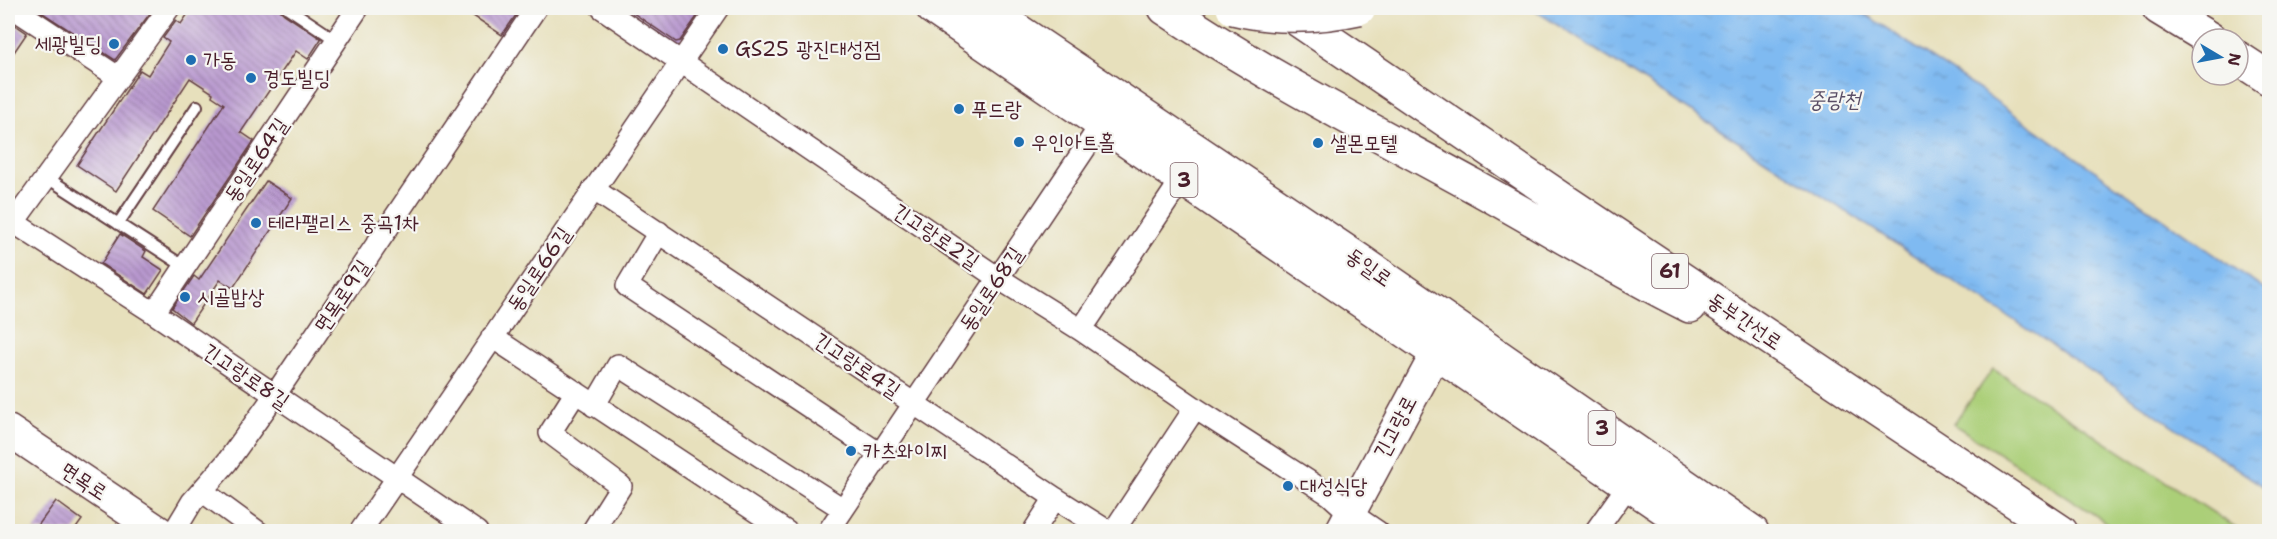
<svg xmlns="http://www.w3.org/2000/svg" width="2277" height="539" font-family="'Shantell Sans','Poor Story',sans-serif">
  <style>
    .pitch { fill: #abcf78; stroke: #7a7752; stroke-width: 1.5 }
    .water { fill: url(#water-ripples); stroke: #646c8e; stroke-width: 1.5 }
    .building { fill: url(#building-back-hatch) }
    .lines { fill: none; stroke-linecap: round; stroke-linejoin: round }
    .lane-casing { stroke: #623c41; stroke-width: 14 }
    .street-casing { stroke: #623c41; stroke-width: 24 }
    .secondary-casing { stroke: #623c41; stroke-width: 33 }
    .primary-casing { stroke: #623c41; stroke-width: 36 }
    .highway-casing { stroke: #623c41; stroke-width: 36 }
    .lane { stroke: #fff; stroke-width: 10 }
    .street { stroke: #fff; stroke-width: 21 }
    .secondary { stroke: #fff; stroke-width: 30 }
    .primary { stroke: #fff; stroke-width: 33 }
    .highway { stroke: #fff; stroke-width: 33 }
    .highway-bridge-casing { stroke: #623c41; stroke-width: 36; stroke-linecap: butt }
    .highway-bridge { stroke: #fff; stroke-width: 33 }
    .poi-dot { fill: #1f6fb2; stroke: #f6f6f2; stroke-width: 2 }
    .labels { text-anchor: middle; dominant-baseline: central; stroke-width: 4.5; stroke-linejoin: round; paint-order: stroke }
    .shield { fill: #f6f6f2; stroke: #7e6067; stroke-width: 1.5 }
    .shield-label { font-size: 20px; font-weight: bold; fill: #4a1f2b }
    .poi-label { font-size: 21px; fill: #4a1f2b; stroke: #f6f6f2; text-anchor: start }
    .street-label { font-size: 21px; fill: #4a1f2b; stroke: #f6f6f2 }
    .water-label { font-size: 22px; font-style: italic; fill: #5a4e66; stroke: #f6f6f2 }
  </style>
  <defs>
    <pattern id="water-ripples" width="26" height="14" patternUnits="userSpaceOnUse" patternTransform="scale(1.5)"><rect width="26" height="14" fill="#7fbaf1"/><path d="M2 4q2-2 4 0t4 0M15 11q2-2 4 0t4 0" fill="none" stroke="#6f9fcf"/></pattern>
    <pattern id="building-back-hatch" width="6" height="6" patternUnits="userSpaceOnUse" patternTransform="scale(1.5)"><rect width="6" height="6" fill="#b898cf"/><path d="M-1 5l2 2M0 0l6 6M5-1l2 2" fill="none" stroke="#987ba8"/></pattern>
  </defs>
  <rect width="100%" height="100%" fill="#f6f6f2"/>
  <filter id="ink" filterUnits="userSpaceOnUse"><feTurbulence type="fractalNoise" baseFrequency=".0167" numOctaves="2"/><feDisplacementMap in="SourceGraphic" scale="12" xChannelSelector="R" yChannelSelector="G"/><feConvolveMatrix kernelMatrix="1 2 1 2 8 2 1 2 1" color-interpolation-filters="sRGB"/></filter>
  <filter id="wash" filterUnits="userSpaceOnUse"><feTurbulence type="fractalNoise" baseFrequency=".008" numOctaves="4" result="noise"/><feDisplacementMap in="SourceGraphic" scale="24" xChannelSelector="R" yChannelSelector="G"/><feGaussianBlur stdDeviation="1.35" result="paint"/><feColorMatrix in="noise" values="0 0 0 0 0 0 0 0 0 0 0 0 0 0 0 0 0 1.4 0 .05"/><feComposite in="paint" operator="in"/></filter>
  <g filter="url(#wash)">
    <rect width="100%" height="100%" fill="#e7e0bc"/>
    <path class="pitch" d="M 1993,369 L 2240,530 L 2120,531 L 1953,424 Z"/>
    <path class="water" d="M 1531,8 L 1856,8 L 1980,90 L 2269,293 L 2269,490 L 2046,341 Z"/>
    <g id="blocks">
      <path class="building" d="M 35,8 L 154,8 L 115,60 Z
        M 192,8 L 278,8 L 284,14 L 321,39 L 308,59 L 296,51 L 241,132 L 254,141 L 190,236 L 153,211 L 224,104 L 212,96 L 213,93 L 190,78 L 116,191 L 77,165 L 140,70 L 148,75 L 169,42 L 163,38 L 176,20 L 181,24 Z
        M 461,8 L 521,8 L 502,35 Z
        M 626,8 L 703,8 L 680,41 L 676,42 Z
        M 8,20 L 27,33 L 8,61 Z
        M 266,181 L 292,198 L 233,288 L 220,280 L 191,323 L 172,308 L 194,276 L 199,280 Z
        M 120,234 L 146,251 L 143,257 L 163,270 L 147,294 L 101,264 Z
        M 56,501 L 82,520 L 74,531 L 34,531 Z"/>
    </g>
  </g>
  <g filter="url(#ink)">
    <use href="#blocks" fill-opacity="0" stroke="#623c41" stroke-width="1.5"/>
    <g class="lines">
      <defs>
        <path id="lane" d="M 288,8 L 336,40
          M 46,177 L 185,267
          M 118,224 L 197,106"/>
        <path id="street" d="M 13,8 L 118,77
          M 602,8 L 998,278 L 1081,330 L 1195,408 L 1330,495 L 1350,513 L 1378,532
          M 593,189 L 1055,498 L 1109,532
          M 13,222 L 154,313 L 477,532
          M 8,230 L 169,8
          M 659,232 L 627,286 L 880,454
          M 154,313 L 358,8
          M 1081,330 L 1182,179
          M 492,337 L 787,532
          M 576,392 L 550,433 L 621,486 L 592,532
          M 594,406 L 618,365 L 843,509
          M 202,491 L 258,532
          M 174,532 L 192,502 L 227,462 L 275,395 L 536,8
          M 360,532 L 718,8
          M 828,532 L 1102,123
          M 1033,532 L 1055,498
          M 1113,532 L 1195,408
          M 1595,532 L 1629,484"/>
        <path id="secondary" d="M 8,430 L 160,532
          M 1340,532 L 1448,331"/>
        <path id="primary" d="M 933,8 L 1699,532
          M 984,8 L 1360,261 L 1752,532"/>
        <path id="highway" d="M 1165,8 C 1263,74 1368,128 1472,185 C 1545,225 1615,269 1690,306
          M 1281,8 L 1563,200 L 2061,532
          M 2159,8 L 2210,39
          M 2238,58 L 2270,79"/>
      </defs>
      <use href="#lane" class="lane-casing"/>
      <use href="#street" class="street-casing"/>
      <use href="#secondary" class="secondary-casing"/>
      <use href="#primary" class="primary-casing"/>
      <use href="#highway" class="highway-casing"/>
      <use href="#lane" class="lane"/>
      <use href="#street" class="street"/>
      <use href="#secondary" class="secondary"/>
      <use href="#primary" class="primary"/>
      <use href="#highway" class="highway"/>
      <defs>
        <path id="highway-bridge" d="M 1233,8 C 1273,18 1318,17 1359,8"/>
      </defs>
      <use href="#highway-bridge" class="highway-bridge-casing"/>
      <use href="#highway-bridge" class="highway-bridge"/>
    </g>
  </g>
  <g class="poi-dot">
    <circle cx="114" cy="44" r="6"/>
    <circle cx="723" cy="49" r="6"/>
    <circle cx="191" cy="60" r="6"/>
    <circle cx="251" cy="78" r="6"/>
    <circle cx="959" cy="109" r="6"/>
    <circle cx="1019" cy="142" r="6"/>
    <circle cx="1318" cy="143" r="6"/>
    <circle cx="256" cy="223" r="6"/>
    <circle cx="185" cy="297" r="6"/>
    <circle cx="851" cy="451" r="6"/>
    <circle cx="1288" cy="486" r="6"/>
  </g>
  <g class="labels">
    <g class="shield">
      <rect x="1170.5" y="163" width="27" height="34" rx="4.5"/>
      <rect x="1652" y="254" width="36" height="34" rx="4.5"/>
      <rect x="1588.5" y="411" width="27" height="34" rx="4.5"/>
    </g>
    <g class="shield-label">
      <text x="1184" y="180">3</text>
      <text x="1670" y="271">61</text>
      <text x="1602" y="428">3</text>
    </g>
    <g class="poi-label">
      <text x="102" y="44" text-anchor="end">세광빌딩</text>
      <text x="735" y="49">GS25 광진대성점</text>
      <text x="203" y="60">가동</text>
      <text x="263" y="78">경도빌딩</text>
      <text x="971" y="109">푸드랑</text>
      <text x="1031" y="142">우인아트홀</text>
      <text x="1330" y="143">샐몬모텔</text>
      <text x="268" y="223">테라팰리스 중곡1차</text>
      <text x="197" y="297">시골밥상</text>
      <text x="863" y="451">카츠와이찌</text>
      <text x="1300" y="486">대성식당</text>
    </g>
    <g class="street-label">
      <text transform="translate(256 160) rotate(-56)">동일로64길</text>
      <text transform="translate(936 236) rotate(34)">긴고랑로2길</text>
      <text transform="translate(1369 267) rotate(35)">동일로</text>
      <text transform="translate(539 269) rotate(-56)">동일로66길</text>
      <text transform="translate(991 289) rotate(-56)">동일로68길</text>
      <text transform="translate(342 296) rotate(-56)">면목로9길</text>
      <text transform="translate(1745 321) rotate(34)">동부간선로</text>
      <text transform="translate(857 365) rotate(34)">긴고랑로4길</text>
      <text transform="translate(246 376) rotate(34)">긴고랑로8길</text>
      <text transform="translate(1395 427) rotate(-62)">긴고랑로</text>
      <text transform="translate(84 481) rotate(33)">면목로</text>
    </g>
    <g class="water-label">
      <text x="1834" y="99">중랑천</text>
    </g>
  </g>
  <rect width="2277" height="539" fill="none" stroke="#f6f6f2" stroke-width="30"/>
  <g transform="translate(2220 57) rotate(100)"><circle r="28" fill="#f6f6f2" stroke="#b1a0a2" stroke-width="1.5"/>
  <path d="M0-4.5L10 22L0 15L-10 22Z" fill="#1f6fb2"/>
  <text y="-9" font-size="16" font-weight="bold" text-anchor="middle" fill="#4a1f2b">N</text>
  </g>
</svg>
